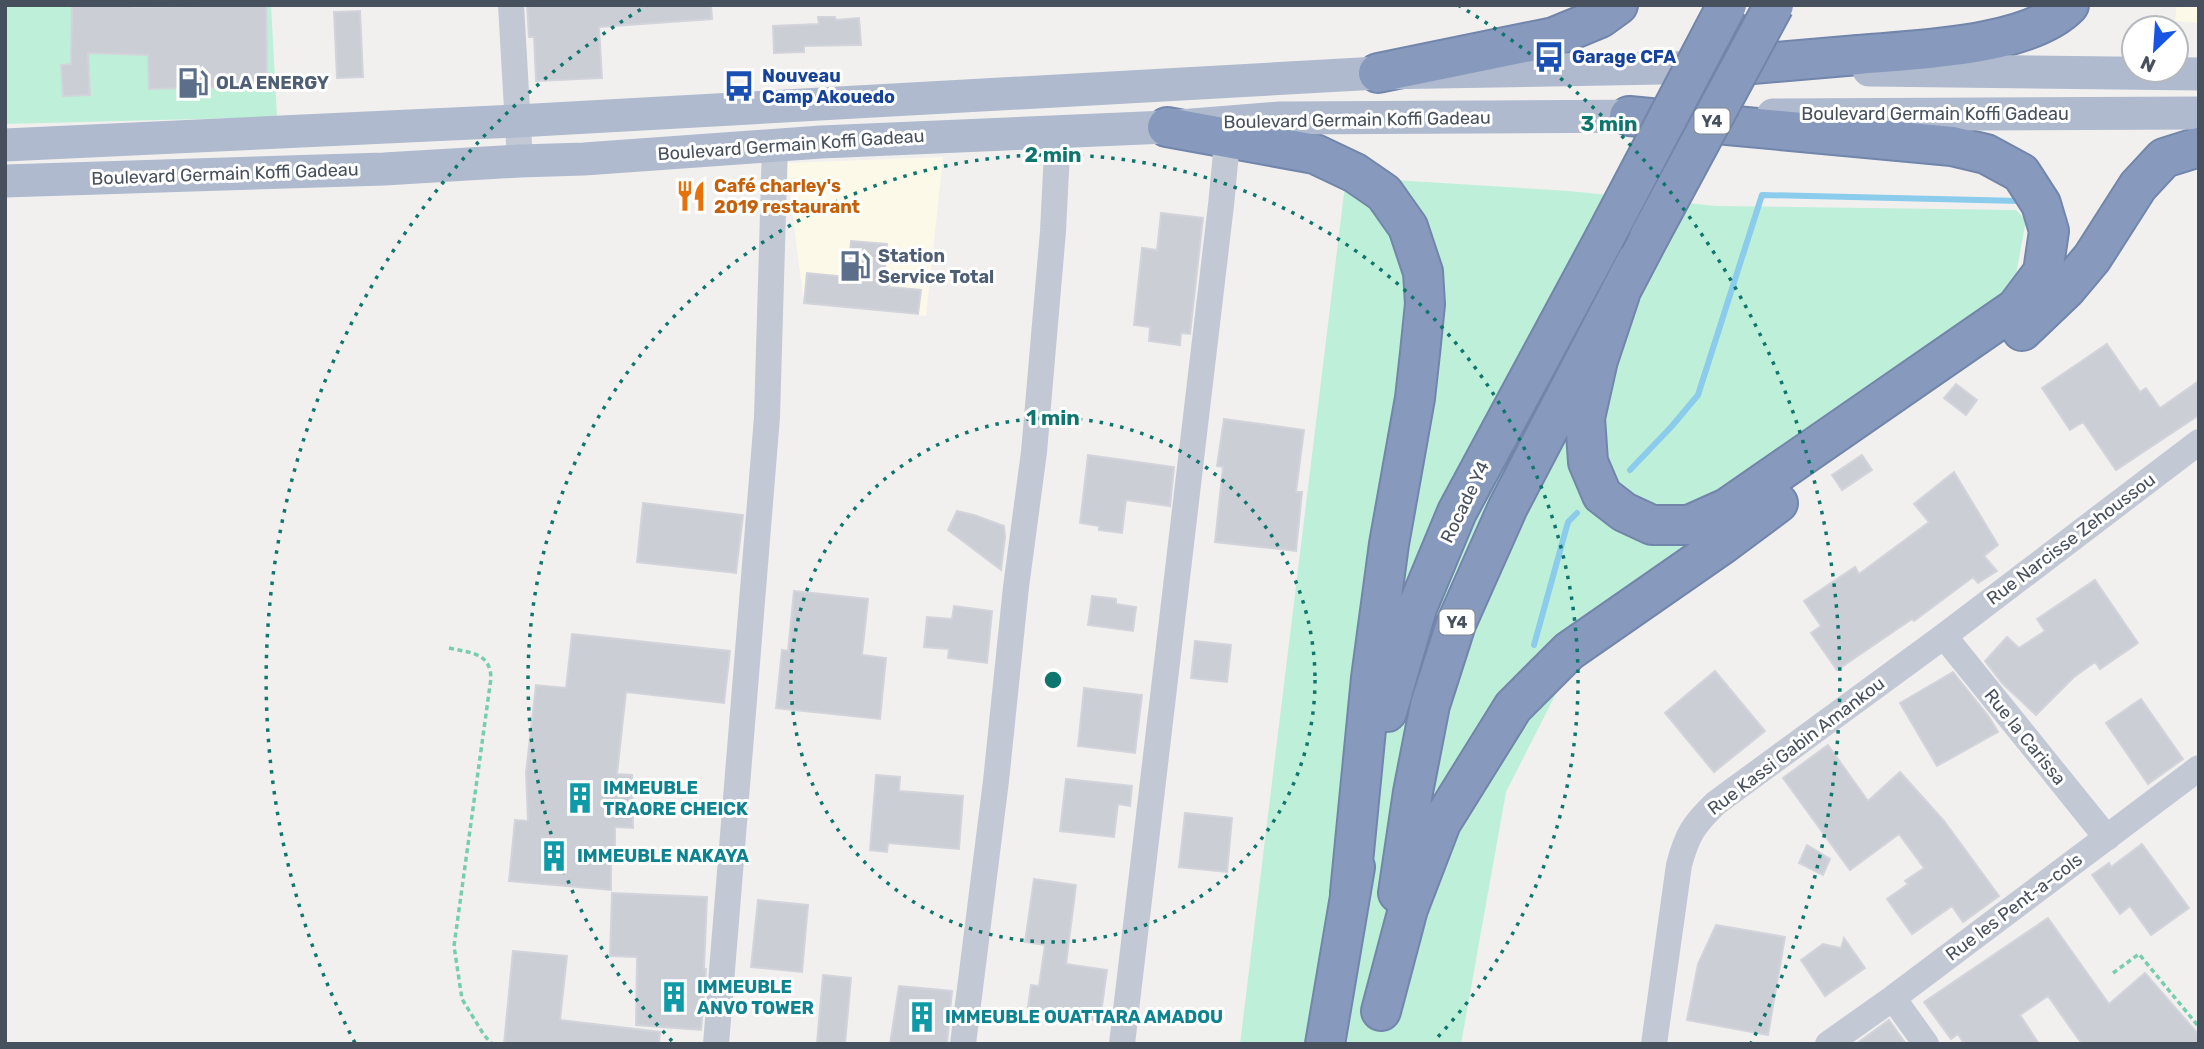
<svg xmlns="http://www.w3.org/2000/svg" width="2204" height="1049" font-family="Rubik,sans-serif">
  <style>
    .commercial { fill: #fcf9e9 }
    .green { fill: #beefd8 }
    .lines { fill: none; stroke-linecap: round; stroke-linejoin: round }
    .stream { stroke: #8bcbec; stroke-width: 6 }
    .building { fill: #cbced5; stroke: #d3d4db; stroke-width: 2 }
    .highway-casing { stroke: #7285aa; stroke-width: 42 }
    .path { stroke: #76ceae; stroke-width: 3.5; stroke-dasharray: 5 3.5; stroke-linecap: butt }
    .minor { stroke: #c3c9d4; stroke-width: 26 }
    .major { stroke: #afbace; stroke-width: 33 }
    .highway { stroke: #879abe; stroke-width: 38 }
    .highway-bridge-casing { stroke: #7285aa; stroke-width: 42; stroke-linecap: butt }
    .highway-bridge { stroke: #879abe; stroke-width: 38 }
    .ring { fill: none; stroke: #0f766e; stroke-width: 3.5; stroke-dasharray: 3.5 7 }
    .labels { text-anchor: middle; dominant-baseline: central; stroke-width: 6; stroke-linejoin: round; paint-order: stroke }
    .shield { fill: #fff; stroke: #7e848e; stroke-width: 2 }
    .shield-label { font-size: 16px; font-weight: bold; fill: #47505d }
    .transit-label { font-size: 18px; font-weight: bold; fill: #164399; stroke: #fff; text-anchor: start }
    .service-label { font-size: 18px; font-weight: bold; fill: #4e5e75; stroke: #fff; text-anchor: start }
    .street-label { font-size: 18px; fill: #47505d; stroke: #fff }
    .food-label { font-size: 18px; font-weight: bold; fill: #c56008; stroke: #fff; text-anchor: start }
    .culture-label { font-size: 18px; font-weight: bold; fill: #0d838f; stroke: #fff; text-anchor: start }
    .centre { fill: #0f766e; stroke: #fff; stroke-width: 3.5 }
    .ring-label { font-size: 21px; text-anchor: middle; font-weight: bold; fill: #0f766e; stroke: #fff; stroke-width: 6; stroke-linejoin: round; paint-order: stroke }
  </style>
  <rect width="100%" height="100%" fill="#f2f0ef"/>
  <path class="commercial" d="M 2177,5 L 2199,5 L 2199,23 L 2175,21 Z
    M 943,157 L 926,316 L 804,303 L 786,163 Z"/>
  <path class="green" d="M 5,5 L 271,5 L 277,117 L 5,124 Z
    M 1346,177 L 1569,191 L 1716,206 L 2016,210 L 2026,220 L 2006,330 L 1597,613 L 1506,792 L 1461,1044 L 1240,1044 Z"/>
  <g class="lines">
    <path class="stream" d="M 1630,470 L 1672,426 L 1698,395 L 1762,195 L 2021,201
      M 1534,645 L 1568,522 L 1577,513"/>
  </g>
  <path class="building" d="M 72,5 L 134,5 L 134,7 L 266,5 L 267,86 L 149,89 L 148,55 L 88,53 L 90,95 L 63,96 L 61,65 L 71,64 Z
    M 527,5 L 711,5 L 712,19 L 599,27 L 602,78 L 536,81 L 534,37 L 529,37 Z
    M 360,11 L 363,77 L 337,78 L 334,12 Z
    M 818,17 L 835,17 L 836,20 L 859,18 L 861,45 L 804,46 L 804,52 L 774,53 L 773,26 L 819,24 Z
    M 1161,213 L 1203,218 L 1190,334 L 1181,333 L 1180,345 L 1149,341 L 1150,327 L 1134,325 L 1142,248 L 1157,250 Z
    M 851,241 L 887,244 L 884,281 L 890,281 L 889,287 L 921,290 L 918,314 L 804,303 L 807,273 L 848,277 Z
    M 2107,344 L 2140,392 L 2146,388 L 2160,408 L 2199,381 L 2199,415 L 2116,470 L 2083,422 L 2070,430 L 2042,388 Z
    M 1956,384 L 1977,400 L 1966,415 L 1944,398 Z
    M 1224,419 L 1304,430 L 1296,492 L 1302,492 L 1296,551 L 1215,542 L 1223,467 L 1217,466 Z
    M 1088,455 L 1174,467 L 1170,506 L 1126,500 L 1122,533 L 1099,530 L 1099,526 L 1080,523 Z
    M 1862,455 L 1872,470 L 1842,490 L 1832,475 Z
    M 1954,472 L 1998,545 L 1984,556 L 1997,571 L 1978,583 L 1973,577 L 1914,621 L 1912,619 L 1837,670 L 1811,633 L 1821,626 L 1804,601 L 1855,567 L 1859,574 L 1929,522 L 1914,504 Z
    M 643,503 L 743,515 L 736,573 L 637,562 Z
    M 957,511 L 974,515 L 1004,526 L 1005,537 L 1001,570 L 948,530 Z
    M 2095,580 L 2138,643 L 2100,669 L 2095,662 L 2074,677 L 2036,715 L 2002,683 L 1985,661 L 2007,637 L 2019,648 L 2045,631 L 2037,619 Z
    M 794,591 L 868,599 L 862,655 L 886,658 L 880,719 L 776,708 L 782,650 L 788,651 Z
    M 1092,596 L 1116,599 L 1116,604 L 1136,607 L 1133,631 L 1088,625 Z
    M 954,606 L 992,611 L 987,663 L 948,658 L 949,649 L 924,647 L 927,617 L 952,619 Z
    M 572,634 L 730,651 L 724,703 L 626,692 L 617,774 L 632,775 L 633,828 L 615,827 L 615,848 L 611,848 L 611,890 L 509,881 L 515,820 L 528,821 L 526,773 L 536,685 L 566,688 Z
    M 1195,641 L 1231,645 L 1227,682 L 1191,678 Z
    M 1715,671 L 1765,731 L 1714,772 L 1665,713 Z
    M 1953,672 L 1989,717 L 1998,732 L 1937,766 L 1900,703 Z
    M 1084,688 L 1142,695 L 1135,753 L 1078,746 Z
    M 2141,699 L 2183,759 L 2148,784 L 2106,723 Z
    M 1828,745 L 1868,801 L 1900,772 L 1944,821 L 1999,896 L 1963,922 L 1952,906 L 1912,934 L 1887,899 L 1908,884 L 1905,881 L 1924,868 L 1899,834 L 1850,870 L 1783,778 Z
    M 876,775 L 900,777 L 899,791 L 963,796 L 959,849 L 888,843 L 887,852 L 870,850 Z
    M 1066,779 L 1132,786 L 1130,806 L 1118,804 L 1114,837 L 1060,831 Z
    M 1185,813 L 1232,818 L 1227,872 L 1179,867 Z
    M 2142,844 L 2189,908 L 2151,935 L 2130,906 L 2120,914 L 2092,875 L 2109,863 L 2111,867 Z
    M 1807,845 L 1830,859 L 1823,875 L 1799,863 Z
    M 1034,879 L 1076,885 L 1066,964 L 1107,970 L 1100,1021 L 1062,1016 L 1062,1012 L 1028,1007 L 1031,985 L 1039,986 L 1045,945 L 1025,942 Z
    M 612,893 L 707,897 L 704,969 L 706,969 L 701,1030 L 636,1025 L 637,957 L 610,956 Z
    M 758,900 L 808,905 L 802,972 L 751,967 Z
    M 2048,918 L 2109,1004 L 2145,973 L 2199,1035 L 2199,1044 L 2082,1044 L 2048,996 L 2020,1015 L 2039,1044 L 1964,1044 L 1958,1034 L 1951,1039 L 1924,1002 Z
    M 1716,925 L 1785,937 L 1768,1035 L 1687,1020 L 1698,964 Z
    M 1844,938 L 1865,968 L 1825,996 L 1801,960 L 1823,944 L 1841,948 Z
    M 513,951 L 567,956 L 560,1020 L 660,1032 L 659,1044 L 504,1044 Z
    M 823,975 L 851,978 L 845,1044 L 817,1043 Z
    M 899,986 L 952,991 L 947,1044 L 890,1044 Z
    M 1889,1020 L 1906,1044 L 1856,1044 Z"/>
  <g class="lines">
    <defs>
      <path id="highway" d="M 1718,67 C 1764,63 1811,59 1858,55 C 1914,50 2029,47 2069,5
        M 1378,73 L 1554,37 L 1600,18 L 1618,5
        M 1167,127 L 1315,154 L 1355,173 L 1384,193 L 1408,227 L 1423,272 L 1425,304 L 1420,353 L 1415,398 L 1389,544 L 1371,678 L 1350,893
        M 1620,294 L 1598,360 L 1585,418 L 1588,462 L 1602,495 L 1624,512 L 1652,525 L 1689,525 L 1727,508 L 2016,308 L 2043,272 L 2049,231 L 2041,204 L 2021,173 L 1986,154 L 1952,146 L 1629,116
        M 2022,331 L 2066,289 L 2092,258 L 2138,186 L 2164,158 L 2199,147
        M 1387,712 L 1417,608 L 1457,512 L 1604,239
        M 1398,893 L 1413,792 L 1430,705 L 1456,624 L 1508,507 L 1649,237
        M 1381,1011 L 1408,909 L 1441,823 L 1513,707 L 1569,651 L 1723,544 L 1778,503
        M 1325,1044 L 1355,867"/>
    </defs>
    <use href="#highway" class="highway-casing"/>
    <path class="path" d="M 449,648 C 470,653 490,652 491,678 L 454,946 L 462,999 L 484,1035 L 492,1044
      M 2113,973 L 2139,954 L 2199,1027"/>
    <path class="minor" d="M 511,5 L 520,161
      M 1944,636 L 2107,838
      M 1893,998 L 1926,1044
      M 716,1044 L 767,417 L 775,145
      M 963,1044 L 996,781 L 1016,587 L 1034,452 L 1053,231 L 1058,132
      M 1122,1044 L 1221,205 L 1229,122
      M 1654,1044 L 1679,865 C 1687,835 1693,825 1716,803 L 1944,636 L 2199,442
      M 1828,1044 L 1893,998 L 2199,768"/>
    <path class="major" d="M 1869,70 L 2199,74
      M 1773,115 L 2199,113
      M 5,145 L 517,121 L 1378,73 L 1717,67
      M 5,181 L 384,169 L 520,161 L 584,159 L 821,142 L 1167,127 L 1280,118 L 1657,116"/>
    <use href="#highway" class="highway"/>
    <defs>
      <path id="highway-bridge" d="M 1649,237 L 1774,5
        M 1604,239 L 1727,5"/>
    </defs>
    <use href="#highway-bridge" class="highway-bridge-casing"/>
    <use href="#highway-bridge" class="highway-bridge"/>
  </g>
  <g class="ring">
    <circle cx="1053" cy="680" r="262"/>
    <path d="M672 1041A525 525 0 1 1 1434 1041"/>
    <path d="M355 1043A787 787 0 0 1 648 5M1458 5A787 787 0 0 1 1751 1043"/>
  </g>
  <defs>
    <symbol id="bus-bare" viewBox="-9 -9 18 18"><path d="M-5-6H5V4H4V6H2V4H-2V6H-4V4H-5ZM-3.5-4V0h7V-4ZM-3.5 1.2v1.5H-2V1.2ZM2 1.2v1.5H3.5V1.2Z" fill="#1a4fb4" stroke="#fff" stroke-width="2.5" paint-order="stroke"/></symbol>
    <symbol id="fuel-bare" viewBox="-9 -9 18 18"><path d="M-5.5-6h7V0h2V4h1.3V-2.5L3-4.5l.8-.8L6-3V5H2.5V1h-1V6h-7ZM-4.2-4.7v3.2H.2V-4.7Z" fill="#5c6f8a" stroke="#fff" stroke-width="2.5" paint-order="stroke"/></symbol>
    <symbol id="restaurant-bare" viewBox="-9 -9 18 18"><path d="M-5-6h1v4h1v-4h1v4h1v-4h1v5L-1.5 .5V6h-2V.5L-5-1ZM5-6V6H3V1.5H1.5Q1.5-4 5-6Z" fill="#e8710a" stroke="#fff" stroke-width="2.5" paint-order="stroke"/></symbol>
    <symbol id="building-bare" viewBox="-9 -9 18 18"><path d="M-4-6H4V6H1V3H-1V6H-4ZM-2.5-4.3h1.7v1.8h-1.7ZM.8-4.3h1.7v1.8H.8ZM-2.5-1h1.7V.8h-1.7ZM.8-1h1.7V.8H.8Z" fill="#0f9aa8" stroke="#fff" stroke-width="2.5" paint-order="stroke"/></symbol>
  </defs>
  <g fill-rule="evenodd">
    <use href="#bus-bare" x="1527" y="35" width="44" height="44"/>
    <use href="#fuel-bare" x="171" y="61" width="44" height="44"/>
    <use href="#bus-bare" x="717" y="64" width="44" height="44"/>
    <use href="#restaurant-bare" x="669" y="174" width="44" height="44"/>
    <use href="#fuel-bare" x="833" y="244" width="44" height="44"/>
    <use href="#building-bare" x="558" y="776" width="44" height="44"/>
    <use href="#building-bare" x="532" y="834" width="44" height="44"/>
    <use href="#building-bare" x="652" y="975" width="44" height="44"/>
    <use href="#building-bare" x="900" y="995" width="44" height="44"/>
  </g>
  <g class="labels">
    <g class="shield">
      <rect x="1694.5" y="108.5" width="35" height="25" rx="5"/>
      <rect x="1439.5" y="609.5" width="35" height="25" rx="5"/>
    </g>
    <g class="shield-label">
      <text x="1712" y="121">Y4</text>
      <text x="1457" y="622">Y4</text>
    </g>
    <g class="transit-label">
      <text x="1572" y="57">Garage CFA</text>
      <text x="762" y="76">Nouveau<tspan x="762" dy="21">Camp Akouedo</tspan></text>
    </g>
    <g class="service-label">
      <text x="216" y="83">OLA ENERGY</text>
      <text x="878" y="256">Station<tspan x="878" dy="21">Service Total</tspan></text>
    </g>
    <g class="street-label">
      <text x="1935" y="114">Boulevard Germain Koffi Gadeau</text>
      <text transform="translate(1357 120) rotate(-1)">Boulevard Germain Koffi Gadeau</text>
      <text transform="translate(791 145) rotate(-4)">Boulevard Germain Koffi Gadeau</text>
      <text transform="translate(225 174) rotate(-2)">Boulevard Germain Koffi Gadeau</text>
      <text transform="translate(1465 502) rotate(-64)">Rocade Y4</text>
      <text transform="translate(2071 539) rotate(-37)">Rue Narcisse Zehoussou</text>
      <text transform="translate(2025 737) rotate(51)">Rue la Carissa</text>
      <text transform="translate(1796 746) rotate(-37)">Rue Kassi Gabin Amankou</text>
      <text transform="translate(2014 907) rotate(-37)">Rue les Pent-a-cols</text>
    </g>
    <g class="food-label">
      <text x="714" y="186">Café charley's<tspan x="714" dy="21">2019 restaurant</tspan></text>
    </g>
    <g class="culture-label">
      <text x="603" y="788">IMMEUBLE<tspan x="603" dy="21">TRAORE CHEICK</tspan></text>
      <text x="577" y="856">IMMEUBLE NAKAYA</text>
      <text x="697" y="987">IMMEUBLE<tspan x="697" dy="21">ANVO TOWER</tspan></text>
      <text x="945" y="1017">IMMEUBLE OUATTARA AMADOU</text>
    </g>
  </g>
  <circle cx="1053" cy="680" r="10" class="centre"/>
  <g class="ring-label">
    <text x="1609" y="131">3 min</text>
    <text x="1053" y="162">2 min</text>
    <text x="1053" y="425">1 min</text>
  </g>
  <rect width="2204" height="1049" fill="none" stroke="#47505d" stroke-width="14"/>
  <g transform="translate(2155 49) rotate(205)"><circle r="33" fill="#ffffff" stroke="#b5b9be" stroke-width="2"/>
  <path d="M0-5L12 26L0 18L-12 26Z" fill="#1855e3"/>
  <text y="-10" font-size="19" font-weight="bold" text-anchor="middle" fill="#47505d">N</text>
  </g>
</svg>
